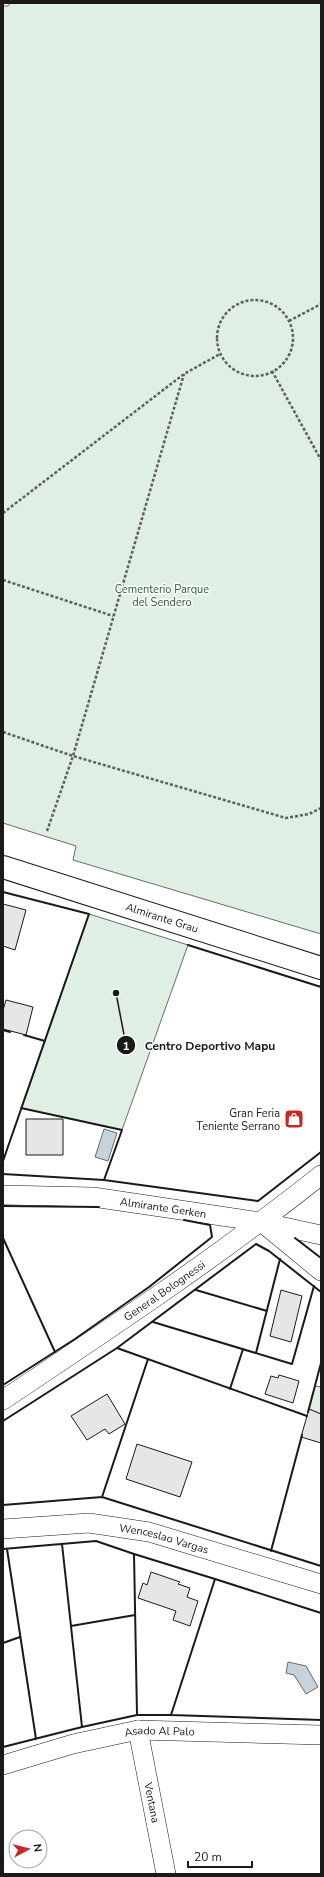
<svg xmlns="http://www.w3.org/2000/svg" width="324" height="1877" font-family="'Nunito Sans',sans-serif">
  <style>
    .green { fill: #e0efe3; stroke: #6a6a6a }
    .water { fill: #c6d2dc; stroke: #6a6a6a }
    .building { fill: #e6e6e6; stroke: #1a1a1a }
    .lines { fill: none; stroke-linecap: round; stroke-linejoin: round }
    .minor-casing { stroke: #1a1a1a; stroke-width: 20 }
    .tertiary-casing { stroke: #1a1a1a; stroke-width: 24 }
    .path { stroke: #5f5f5f; stroke-width: 2.5; stroke-dasharray: 3 2; stroke-linecap: butt }
    .minor { stroke: #fff; stroke-width: 19 }
    .tertiary { stroke: #fff; stroke-width: 22 }
    .wall { stroke: #1a1a1a; stroke-width: 2 }
    .labels { text-anchor: middle; dominant-baseline: central; stroke-width: 3; stroke-linejoin: round; paint-order: stroke }
    .park-label { font-size: 11px; fill: #2b5a34; stroke: #fff }
    .street-label { font-size: 11px; fill: #1a1a1a; stroke: #fff }
    .poi-label { font-size: 11px; fill: #1a1a1a; stroke: #fff; text-anchor: end }
    .leader { fill: none; stroke: #1a1a1a; stroke-width: 1.5 }
    .callout-dot { fill: #1a1a1a; stroke: #fff; stroke-width: 1.5 }
    .mark-label { font-size: 12px; text-anchor: middle; font-weight: bold; fill: #fff }
    .callout-label { font-size: 12px; text-anchor: middle; font-weight: bold; fill: #1a1a1a; stroke: #fff; stroke-width: 3; stroke-linejoin: round; paint-order: stroke }
  </style>
  <rect width="100%" height="100%" fill="#fff"/>
  <path class="green" d="M 10,3 L 321,3 L 321,934 L 73,860 L 76,846 L 3,823 L 3,6 L 8,6 Z
    M 89,914 L 188,945 L 122,1130 L 21,1108 Z
    M 315,1386 L 321,1387 L 321,1414 L 309,1409 Z"/>
  <path class="water" d="M 104,1129 L 117,1133 L 108,1161 L 95,1157 Z
    M 288,1662 L 306,1666 L 318,1687 L 306,1694 L 294,1675 L 286,1673 Z"/>
  <path class="building" d="M 3,904 L 26,910 L 15,950 L 3,946 Z
    M 6,1000 L 33,1007 L 26,1035 L 3,1029 L 3,1010 Z
    M 26,1119 L 63,1119 L 63,1155 L 26,1155 Z
    M 281,1290 L 302,1296 L 291,1342 L 270,1336 Z
    M 279,1375 L 299,1381 L 293,1403 L 265,1394 L 271,1376 L 278,1378 Z
    M 107,1394 L 125,1424 L 109,1434 L 105,1429 L 87,1440 L 71,1416 Z
    M 309,1409 L 321,1414 L 321,1443 L 301,1437 Z
    M 137,1444 L 192,1462 L 180,1497 L 126,1479 Z
    M 151,1572 L 180,1582 L 178,1584 L 190,1588 L 187,1597 L 198,1601 L 190,1626 L 173,1620 L 176,1611 L 138,1598 L 143,1583 L 147,1585 Z"/>
  <g class="lines">
    <defs>
      <g id="minor">
        <path id="s1" d="M 3,1195 L 93,1197 L 261,1222 L 321,1235"/>
        <path d="M 264,1224 L 321,1271"/>
        <path id="s2" d="M 3,1400 C 111,1328 219,1256 321,1175"/>
        <path id="s3" d="M 3,1529 L 89,1523 L 149,1532 L 321,1584"/>
        <path id="s4" d="M 138,1730 L 166,1874"/>
        <path id="s5" d="M 3,1765 L 73,1744 L 138,1730 L 321,1735"/>
      </g>
      <g id="tertiary">
        <path id="s6" d="M 3,867 L 321,968"/>
      </g>
    </defs>
    <use href="#minor" class="minor-casing"/>
    <use href="#tertiary" class="tertiary-casing"/>
    <path class="path" d="M217 338a38 38 0 1 1 76 0a38 38 0 1 1-76 0Z
      M 289,321 L 321,304
      M 272,371 L 321,460
      M 3,513 L 184,374 L 220,354
      M 3,580 L 113,616
      M 3,732 L 73,756 L 286,818 L 309,814 L 321,808
      M 47,831 L 73,756 L 184,374"/>
    <use href="#minor" class="minor"/>
    <use href="#tertiary" class="tertiary"/>
    <path class="wall" d="M 3,892 L 89,914 L 3,1161
      M 188,945 L 321,987
      M 3,1030 L 10,1032
      M 24,1035 L 45,1041
      M 21,1108 L 122,1130 L 104,1180
      M 3,1174 L 104,1180 L 258,1201 L 321,1152
      M 3,1206 L 99,1207
      M 3,1238 L 55,1352
      M 295,1238 L 321,1258
      M 196,1290 L 267,1311
      M 153,1322 L 292,1364 L 314,1286
      M 117,1348 L 307,1416
      M 256,1353 L 280,1259
      M 3,1385 L 75,1339 L 149,1287 L 212,1237 L 210,1225 L 184,1220
      M 230,1389 L 243,1349
      M 308,1412 L 321,1363
      M 3,1421 L 117,1348 L 256,1244 L 269,1251 L 321,1292
      M 102,1497 L 148,1359
      M 3,1505 L 102,1497 L 321,1566
      M 62,1544 L 82,1727 L 137,1715
      M 3,1549 L 96,1541 L 134,1554
      M 7,1549 L 36,1739
      M 271,1551 L 302,1435
      M 321,1613 L 215,1579 L 171,1715 L 321,1720
      M 71,1626 L 135,1615
      M 3,1643 L 20,1637
      M 171,1715 L 137,1715 L 134,1554 L 215,1579
      M 3,1747 L 82,1727"/>
  </g>
  <defs>
    <symbol id="shop-square" viewBox="-11 -11 22 22"><rect x="-9" y="-9" width="18" height="18" rx="4" fill="#c62828" stroke="#fff"/><path d="M-5-2.5h2.3a2.7 3.5 0 0 1 5.4 0H5L5.5 6h-11ZM-1.5-2.5h3a1.5 2.3 0 0 0-3 0Z" fill="#fff"/></symbol>
  </defs>
  <g fill-rule="evenodd">
    <use href="#shop-square" x="283" y="1108" width="22" height="22"/>
  </g>
  <g class="labels">
    <g class="park-label">
      <text x="162" y="589">Cementerio Parque<tspan x="162" dy="13">del Sendero</tspan></text>
    </g>
    <g class="street-label">
      <text stroke="none"><textPath href="#s6" startOffset="167">Almirante Grau</textPath></text>
      <text stroke="none"><textPath href="#s1" startOffset="161">Almirante Gerken</textPath></text>
      <text stroke="none"><textPath href="#s2" startOffset="195">General Bolognessi</textPath></text>
      <text stroke="none"><textPath href="#s3" startOffset="163">Wenceslao Vargas</textPath></text>
      <text stroke="none"><textPath href="#s5" startOffset="161">Asado Al Palo</textPath></text>
      <text stroke="none"><textPath href="#s4" startOffset="74">Ventana</textPath></text>
    </g>
    <g class="poi-label">
      <text x="280" y="1113">Gran Feria<tspan x="280" dy="13">Teniente Serrano</tspan></text>
    </g>
  </g>
  <path class="leader" d="M116 993L126 1045"/>
  <g class="callout-dot">
    <circle cx="116" cy="993" r="4"/>
    <circle cx="126" cy="1045" r="10"/>
  </g>
  <g class="mark-label">
    <text x="126" y="1050">1</text>
  </g>
  <g class="callout-label">
    <text x="210" y="1050">Centro Deportivo Mapu</text>
  </g>
  <rect width="324" height="1877" fill="none" stroke="#1a1a1a" stroke-width="8"/>
  <g transform="translate(28 1849) rotate(83)"><circle r="19" fill="#ffffff" stroke="#a3a3a3"/>
  <path d="M0-3L7 15L0 10L-7 15Z" fill="#c62828"/>
  <text y="-6" font-size="11" font-weight="bold" text-anchor="middle" fill="#1a1a1a">N</text>
  </g>
  <path d="M188 1861v6h64v-6" fill="none" stroke="#1a1a1a" stroke-width="2"/>
  <text x="194" y="1861" font-size="12" fill="#1a1a1a" stroke="#ffffff" stroke-width="3" paint-order="stroke">20 m</text>
</svg>
